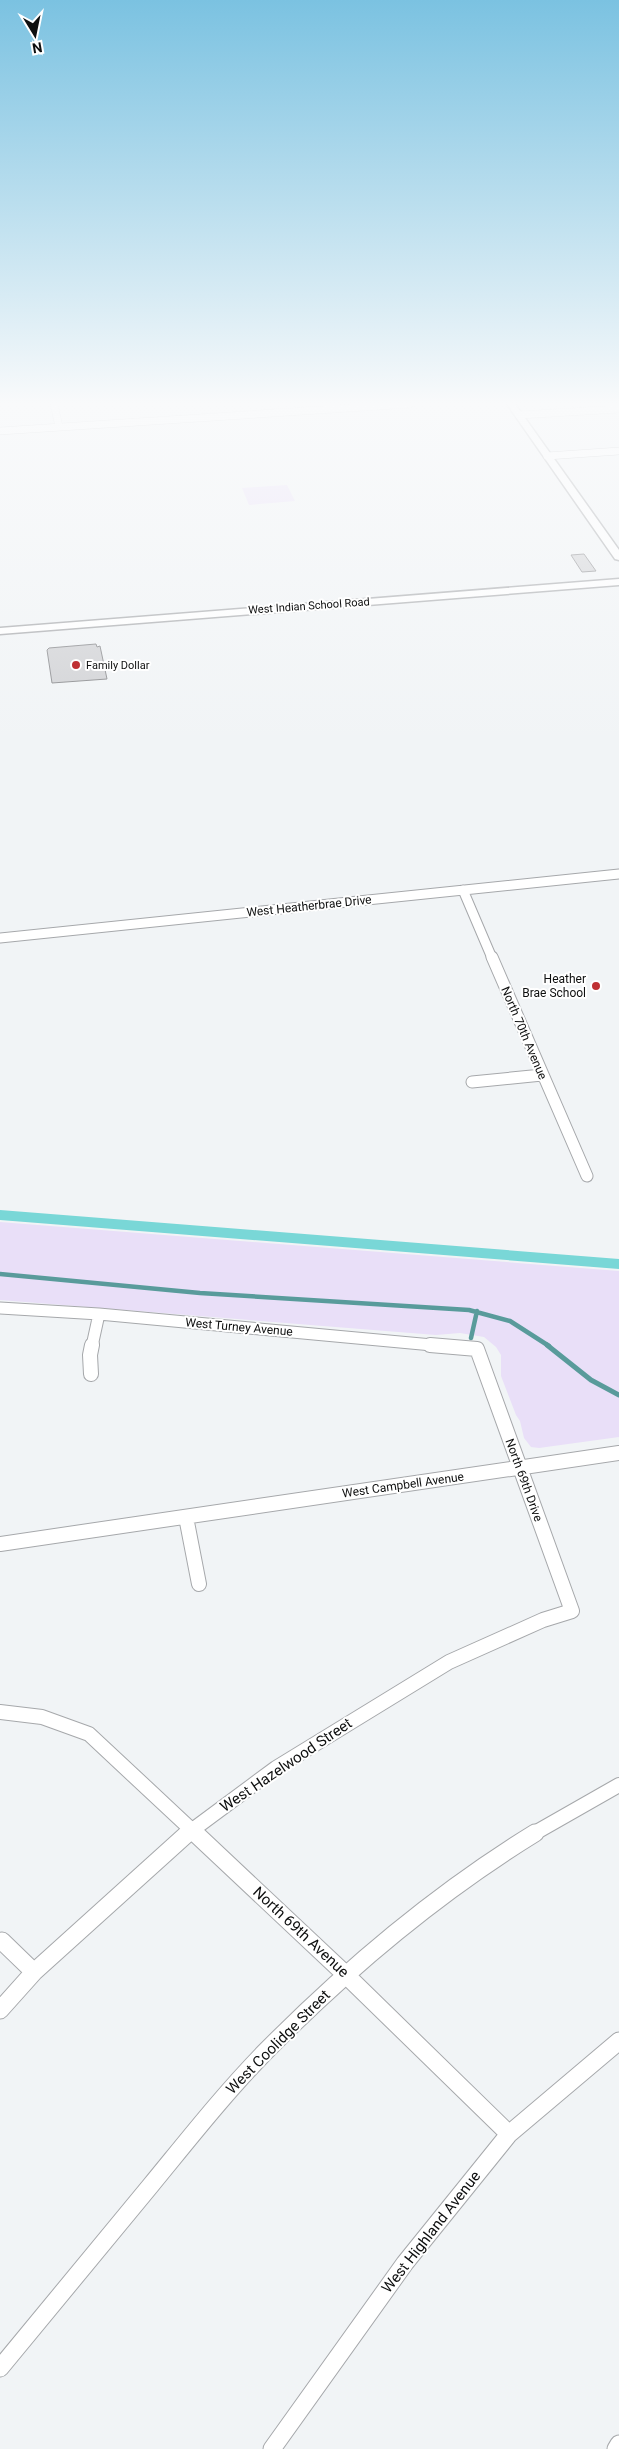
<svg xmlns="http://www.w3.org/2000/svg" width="619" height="2449" font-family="Roboto,sans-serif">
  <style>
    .green { fill: #e9dff8 }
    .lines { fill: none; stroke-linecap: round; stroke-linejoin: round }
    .stream-far1 { stroke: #599b9b; stroke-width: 4.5 }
    .stream { stroke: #599b9b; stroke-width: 5 }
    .canal { fill: #79d7d7; fill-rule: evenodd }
    .building { fill: #d0d1d4; stroke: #86878a }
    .street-far4-casing { stroke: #a6a8ab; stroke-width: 8 }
    .street-far3-casing { stroke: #a6a8ab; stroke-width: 11 }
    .street-far2-casing { stroke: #a6a8ab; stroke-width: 13 }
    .street-far1-casing { stroke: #a6a8ab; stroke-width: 16 }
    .street-casing { stroke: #a6a8ab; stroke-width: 19 }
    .secondary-casing { stroke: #a6a8ab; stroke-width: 3 }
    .street-far4 { stroke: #fff; stroke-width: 7 }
    .street-far3 { stroke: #fff; stroke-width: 9 }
    .street-far2 { stroke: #fff; stroke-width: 11 }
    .street-far1 { stroke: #fff; stroke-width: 14 }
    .street { stroke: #fff; stroke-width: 17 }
    .secondary { fill: #fff; fill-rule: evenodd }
    .poi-dot { fill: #bf3033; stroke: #fff; stroke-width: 2 }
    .labels { text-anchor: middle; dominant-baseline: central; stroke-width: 4; stroke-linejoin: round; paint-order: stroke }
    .far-street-label { font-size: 11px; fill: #0e0f0f; stroke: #fff }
    .far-poi-label { font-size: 11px; fill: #0e0f0f; stroke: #fff; text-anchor: start }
    .street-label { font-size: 12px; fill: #0e0f0f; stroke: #fff }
    .poi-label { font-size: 12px; fill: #0e0f0f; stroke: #fff; text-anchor: end }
    .near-street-label { font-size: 15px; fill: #0e0f0f; stroke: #fff }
  </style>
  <rect width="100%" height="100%" fill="#f1f4f6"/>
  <path class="green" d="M 287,485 L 295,501 L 249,505 L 242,488 Z
    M 0,1222 L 619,1271 L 619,1437 L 539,1448 L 531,1447 L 524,1438 L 520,1421 L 516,1415 L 501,1376 L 501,1355 L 496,1347 L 484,1337 L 460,1333 L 436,1335 L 0,1300 Z"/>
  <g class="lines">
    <path class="stream-far1" d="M 0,1274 L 200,1293 L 469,1310 L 510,1321 L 549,1346
      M 471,1338 L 477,1311"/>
    <path class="stream" d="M 547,1345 L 591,1380 L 619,1395"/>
    <path class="canal" d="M 0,1210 L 619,1259 L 619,1269 L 0,1220 Z"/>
  </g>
  <path class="building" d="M 584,554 L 596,571 L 582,572 L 571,555 Z
    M 96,644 L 97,647 L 100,646 L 107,679 L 52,683 L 47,650 L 49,648 Z"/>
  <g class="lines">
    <defs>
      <path id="street-far4" d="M 54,404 L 59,427
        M 519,415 L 619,409
        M 0,431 L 410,404
        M 547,456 L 619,451"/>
      <path id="street-far3" d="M 463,890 L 492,958
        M 0,938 L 619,874"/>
      <path id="street-far2" d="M 492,957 L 587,1176
        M 472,1082 L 542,1075
        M 0,1308 L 99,1314 L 443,1346
        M 92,1346 L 99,1314"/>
      <path id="street-far1" d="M 91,1374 L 90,1355 L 92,1345
        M 186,1517 L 199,1584
        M 0,1544 L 619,1453
        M 0,1712 L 42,1717 L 89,1734 L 196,1834
        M 187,1834 L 276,1768 L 449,1662 L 543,1620 L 572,1611 L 477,1349 L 430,1345
        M 533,1834 L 619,1785"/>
      <path id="street" d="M 195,1833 L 345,1974 L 509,2134
        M 2,1941 L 34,1972
        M 0,2010 L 34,1972 L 188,1833
        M 0,2368 C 50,2307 100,2246 151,2185 C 188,2140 224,2094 265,2052 C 347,1969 436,1894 535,1833
        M 272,2449 L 405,2263 L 509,2134 L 619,2041
        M 616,2449 L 619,2444"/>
      <path id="secondary" d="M 507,404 L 515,404 L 619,550 L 619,560 L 615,559 Z
        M 619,579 L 619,585 L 0,634 L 0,628 Z"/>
    </defs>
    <use href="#street-far4" class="street-far4-casing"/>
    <use href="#street-far3" class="street-far3-casing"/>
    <use href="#street-far2" class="street-far2-casing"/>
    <use href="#street-far1" class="street-far1-casing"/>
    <use href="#street" class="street-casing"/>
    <use href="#secondary" class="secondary-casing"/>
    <use href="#street-far4" class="street-far4"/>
    <use href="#street-far3" class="street-far3"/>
    <use href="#street-far2" class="street-far2"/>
    <use href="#street-far1" class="street-far1"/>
    <use href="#street" class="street"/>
    <use href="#secondary" class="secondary"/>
  </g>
  <linearGradient id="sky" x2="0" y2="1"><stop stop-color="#7bc2e1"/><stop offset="0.54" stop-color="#f9fafb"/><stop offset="1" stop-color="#f9fafb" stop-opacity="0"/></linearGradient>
  <rect width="619" height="747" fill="url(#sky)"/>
  <g class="poi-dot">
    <circle cx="76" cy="665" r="5"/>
    <circle cx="596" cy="986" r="5"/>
  </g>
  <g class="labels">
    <g class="far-street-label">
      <text transform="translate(309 606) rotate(-4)">West Indian School Road</text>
    </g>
    <g class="far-poi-label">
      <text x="86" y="665">Family Dollar</text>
    </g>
    <g class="street-label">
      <text transform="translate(309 906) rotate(-6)">West Heatherbrae Drive</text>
      <text transform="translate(524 1033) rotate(67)">North 70th Avenue</text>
      <text transform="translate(239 1327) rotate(5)">West Turney Avenue</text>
      <text transform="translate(524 1480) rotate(70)">North 69th Drive</text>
      <text transform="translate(403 1485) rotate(-8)">West Campbell Avenue</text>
    </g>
    <g class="poi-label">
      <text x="586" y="979">Heather<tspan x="586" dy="14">Brae School</tspan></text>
    </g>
    <g class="near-street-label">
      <text transform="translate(286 1765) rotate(-34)">West Hazelwood Street</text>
      <text transform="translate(301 1932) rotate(43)">North 69th Avenue</text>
      <text transform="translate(278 2042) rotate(-45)">West Coolidge Street</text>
      <text transform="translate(431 2232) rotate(-52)">West Highland Avenue</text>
    </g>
  </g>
  <g transform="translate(35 35) rotate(170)" stroke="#ffffff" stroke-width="4" paint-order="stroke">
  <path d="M0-4L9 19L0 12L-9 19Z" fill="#0e0f0f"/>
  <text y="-8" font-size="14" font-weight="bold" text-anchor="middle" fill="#0e0f0f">N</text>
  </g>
</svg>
